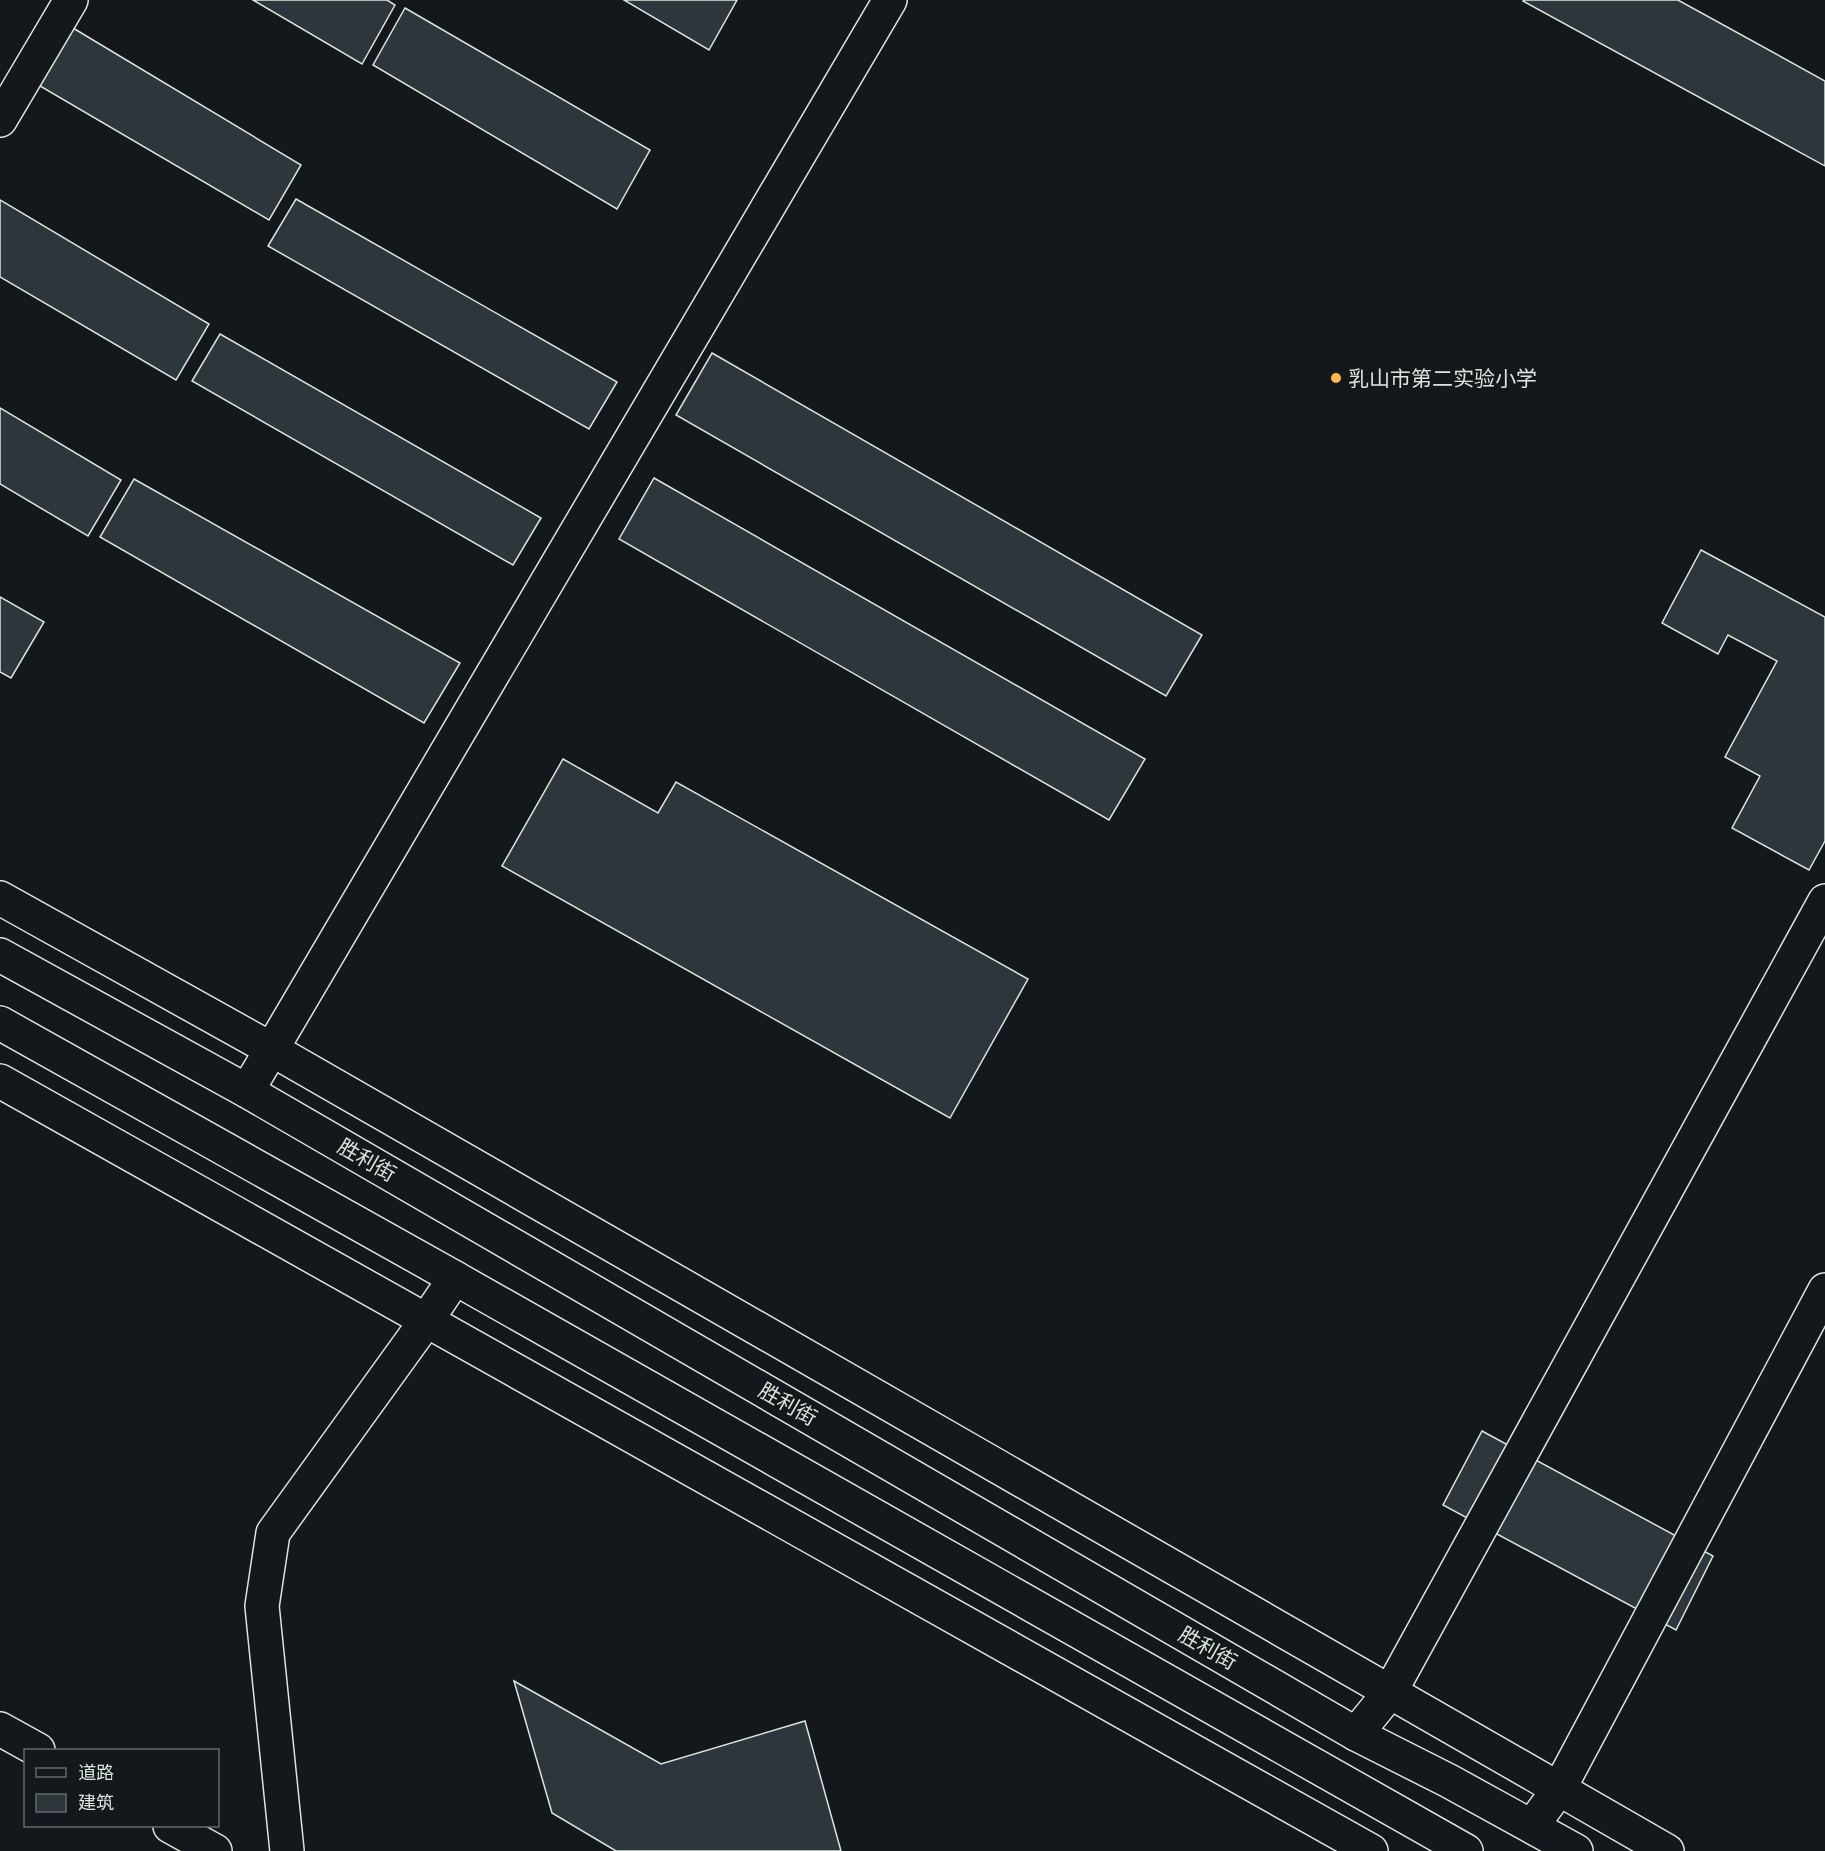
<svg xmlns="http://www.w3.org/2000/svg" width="1825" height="1851" font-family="'Zilla Slab','Noto Sans SC',serif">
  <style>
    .building { fill: #2c363c; stroke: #d8e6dc; stroke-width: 1.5 }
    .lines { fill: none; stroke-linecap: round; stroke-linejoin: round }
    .minor-casing { stroke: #d8e6dc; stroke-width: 36 }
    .major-casing { stroke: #d8e6dc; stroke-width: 36 }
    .minor { stroke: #14181c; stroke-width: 33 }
    .major { stroke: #14181c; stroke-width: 33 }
    .poi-dot { fill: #ffb74d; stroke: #14181c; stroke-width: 2 }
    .labels { text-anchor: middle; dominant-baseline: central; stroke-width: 4.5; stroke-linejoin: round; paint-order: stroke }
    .poi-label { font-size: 21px; fill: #d8e6dc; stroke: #14181c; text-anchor: start }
    .street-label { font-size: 21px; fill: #d8e6dc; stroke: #14181c }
  </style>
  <rect width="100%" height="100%" fill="#14181c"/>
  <path class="building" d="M 253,0 L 387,0 L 395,5 L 362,64 Z
    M 624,0 L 737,0 L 709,50 Z
    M 1524,0 L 1678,0 L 1825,81 L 1825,166 L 1523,1 Z
    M 405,8 L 650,150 L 617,209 L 373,65 Z
    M 73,28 L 301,165 L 269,220 L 40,86 Z
    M 296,199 L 617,382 L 589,429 L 268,246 Z
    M 0,200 L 209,324 L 176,380 L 0,277 Z
    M 220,334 L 541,518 L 513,565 L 192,381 Z
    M 712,353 L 1202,635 L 1166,696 L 676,415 Z
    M 0,408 L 121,480 L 88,536 L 0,484 Z
    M 654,478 L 1145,759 L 1109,820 L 619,539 Z
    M 134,479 L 460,663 L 424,723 L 100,537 Z
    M 1701,550 L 1825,617 L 1825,841 L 1809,870 L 1732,828 L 1760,776 L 1725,757 L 1777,661 L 1728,635 L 1718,654 L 1662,623 Z
    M 0,597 L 44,622 L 11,678 L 0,672 Z
    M 563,759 L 658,813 L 676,782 L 1028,979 L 950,1118 L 502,866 Z
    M 1482,1431 L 1713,1556 L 1676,1630 L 1443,1505 Z
    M 514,1681 L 661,1764 L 805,1721 L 841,1851 L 616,1851 L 552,1813 Z"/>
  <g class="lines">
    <defs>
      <path id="minor" d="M 0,120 L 71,0
        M 0,898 L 271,1049 L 1667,1851
        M 0,1081 L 1371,1851
        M 247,1091 L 890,0
        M 0,1729 L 38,1750
        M 1356,1734 L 1390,1692 L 1825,901
        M 170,1826 L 215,1851
        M 1532,1826 L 1559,1789 L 1825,1290
        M 287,1851 L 262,1606 L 273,1533 L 426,1321 L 455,1278"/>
      <path id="major" d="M 0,955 L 247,1091 L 1356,1734 L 1449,1781 L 1576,1851
        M 0,1023 L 455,1278 L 1466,1851"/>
    </defs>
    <use href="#minor" class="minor-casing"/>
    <use href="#major" class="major-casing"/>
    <use href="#minor" class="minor"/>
    <use href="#major" class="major"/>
  </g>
  <circle class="poi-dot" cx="1336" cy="378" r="6"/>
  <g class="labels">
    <g class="poi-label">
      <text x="1348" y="378">乳山市第二实验小学</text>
    </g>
    <g class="street-label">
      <text transform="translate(367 1160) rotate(30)">胜利街</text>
      <text transform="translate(788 1404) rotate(30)">胜利街</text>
      <text transform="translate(1208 1648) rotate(30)">胜利街</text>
    </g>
  </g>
  <rect x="24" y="1749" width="195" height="78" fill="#14181c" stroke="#626a69" stroke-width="1.5"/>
  <rect x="36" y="1768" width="30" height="9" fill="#14181c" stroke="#626a69" stroke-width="1.5"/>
  <text x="78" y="1779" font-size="18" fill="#d8e6dc">道路</text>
  <rect x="36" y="1794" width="30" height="18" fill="#2c363c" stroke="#626a69" stroke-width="1.5"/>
  <text x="78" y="1809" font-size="18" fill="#d8e6dc">建筑</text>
</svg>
